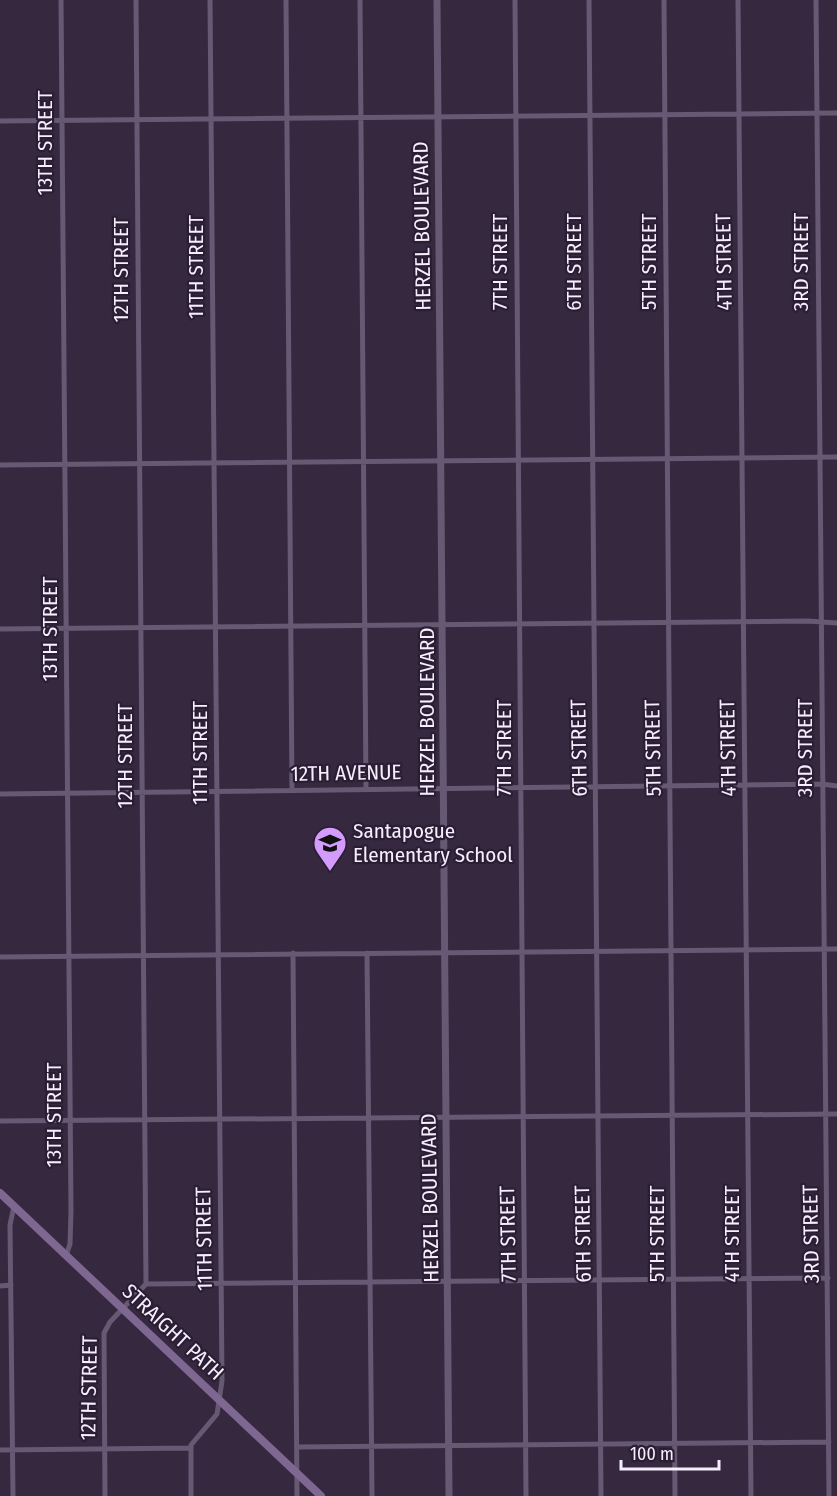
<svg xmlns="http://www.w3.org/2000/svg" width="837" height="1496" font-family="'Fira Sans Condensed',sans-serif">
  <style>
    .lines { fill: none; stroke-linecap: round; stroke-linejoin: round }
    .minor { stroke: #675973; stroke-width: 5 }
    .tertiary { stroke: #675973; stroke-width: 7 }
    .secondary { stroke: #7e6791; stroke-width: 8 }
    .labels { text-anchor: middle; dominant-baseline: central; stroke-width: 4.5; stroke-linejoin: round; paint-order: stroke }
    .street-label { font-size: 21px; fill: #f6eefd; stroke: #2b1e34 }
    .poi-label { font-size: 21px; fill: #f6eefd; stroke: #2b1e34; text-anchor: start }
  </style>
  <rect width="100%" height="100%" fill="#35283f"/>
  <g class="lines">
    <path class="minor" d="M 61,0 L 71,1211 L 70,1244 L 66,1256
      M 286,0 L 292,790
      M 360,0 L 366,789
      M 515,0 L 526,1496
      M 589,0 L 601,1496
      M 664,0 L 675,1496
      M 738,0 L 751,1496
      M 816,0 L 829,1496
      M 0,121 L 837,113
      M 0,465 L 837,457
      M 0,629 L 808,621 L 837,623
      M 0,794 L 822,784 L 837,786
      M 293,953 L 297,1496
      M 367,953 L 372,1496
      M 0,957 L 837,949
      M 0,1121 L 837,1114
      M 146,1284 L 828,1278
      M 0,1286 L 11,1285
      M 297,1447 L 829,1442
      M 0,1450 L 191,1448
      M 13,1496 L 10,1225 L 14,1206
      M 105,1496 L 104,1333 L 110,1322 L 146,1284 L 136,0
      M 191,1496 L 191,1445 L 217,1414 L 222,1381 L 210,0"/>
    <path class="tertiary" d="M 437,0 L 449,1496"/>
    <path class="secondary" d="M 0,1193 L 321,1496"/>
  </g>
  <defs>
    <symbol id="school-pin" viewBox="-11 -11 22 30"><path d="M0 17L-7.5 6A9.5 9.5 0 1 1 7.5 6Z" fill="#d39cfc" stroke="#2b1e34"/><path d="M0-5L7-2L0 1L-7-2ZM-4 1L0 2.5L4 1V4Q0 6-4 4Z" fill="#111"/></symbol>
  </defs>
  <g fill-rule="evenodd">
    <use href="#school-pin" x="311" y="824" width="38" height="52"/>
  </g>
  <g class="labels">
    <g class="street-label">
      <text transform="translate(45 143) rotate(-90)">13TH STREET</text>
      <text transform="translate(422 226) rotate(-91)">HERZEL BOULEVARD</text>
      <text transform="translate(500 262) rotate(-90)">7TH STREET</text>
      <text transform="translate(574 262) rotate(-90)">6TH STREET</text>
      <text transform="translate(649 262) rotate(-90)">5TH STREET</text>
      <text transform="translate(724 262) rotate(-91)">4TH STREET</text>
      <text transform="translate(801 262) rotate(-90)">3RD STREET</text>
      <text transform="translate(196 267) rotate(-90)">11TH STREET</text>
      <text transform="translate(121 270) rotate(-90)">12TH STREET</text>
      <text transform="translate(50 629) rotate(-90)">13TH STREET</text>
      <text transform="translate(427 712) rotate(-90)">HERZEL BOULEVARD</text>
      <text transform="translate(504 748) rotate(-90)">7TH STREET</text>
      <text transform="translate(579 748) rotate(-91)">6TH STREET</text>
      <text transform="translate(653 748) rotate(-91)">5TH STREET</text>
      <text transform="translate(728 748) rotate(-91)">4TH STREET</text>
      <text transform="translate(805 748) rotate(-90)">3RD STREET</text>
      <text transform="translate(200 753) rotate(-90)">11TH STREET</text>
      <text transform="translate(125 756) rotate(-90)">12TH STREET</text>
      <text transform="translate(346 773) rotate(-1)">12TH AVENUE</text>
      <text transform="translate(54 1115) rotate(-90)">13TH STREET</text>
      <text transform="translate(430 1198) rotate(-91)">HERZEL BOULEVARD</text>
      <text transform="translate(508 1234) rotate(-91)">7TH STREET</text>
      <text transform="translate(583 1234) rotate(-91)">6TH STREET</text>
      <text transform="translate(657 1234) rotate(-90)">5TH STREET</text>
      <text transform="translate(732 1234) rotate(-90)">4TH STREET</text>
      <text transform="translate(811 1234) rotate(-91)">3RD STREET</text>
      <text transform="translate(204 1239) rotate(-91)">11TH STREET</text>
      <text transform="translate(173 1332) rotate(43)">STRAIGHT PATH</text>
      <text transform="translate(89 1388) rotate(-89)">12TH STREET</text>
    </g>
    <g class="poi-label">
      <text x="353" y="831">Santapogue<tspan x="353" dy="24">Elementary School</tspan></text>
    </g>
  </g>
  <path d="M621 1460v9h98v-9" fill="none" stroke="#f6eefd" stroke-width="3"/>
  <text x="630" y="1460" font-size="18" fill="#f6eefd" stroke="#2b1e34" stroke-width="4.5" paint-order="stroke">100 m</text>
</svg>
